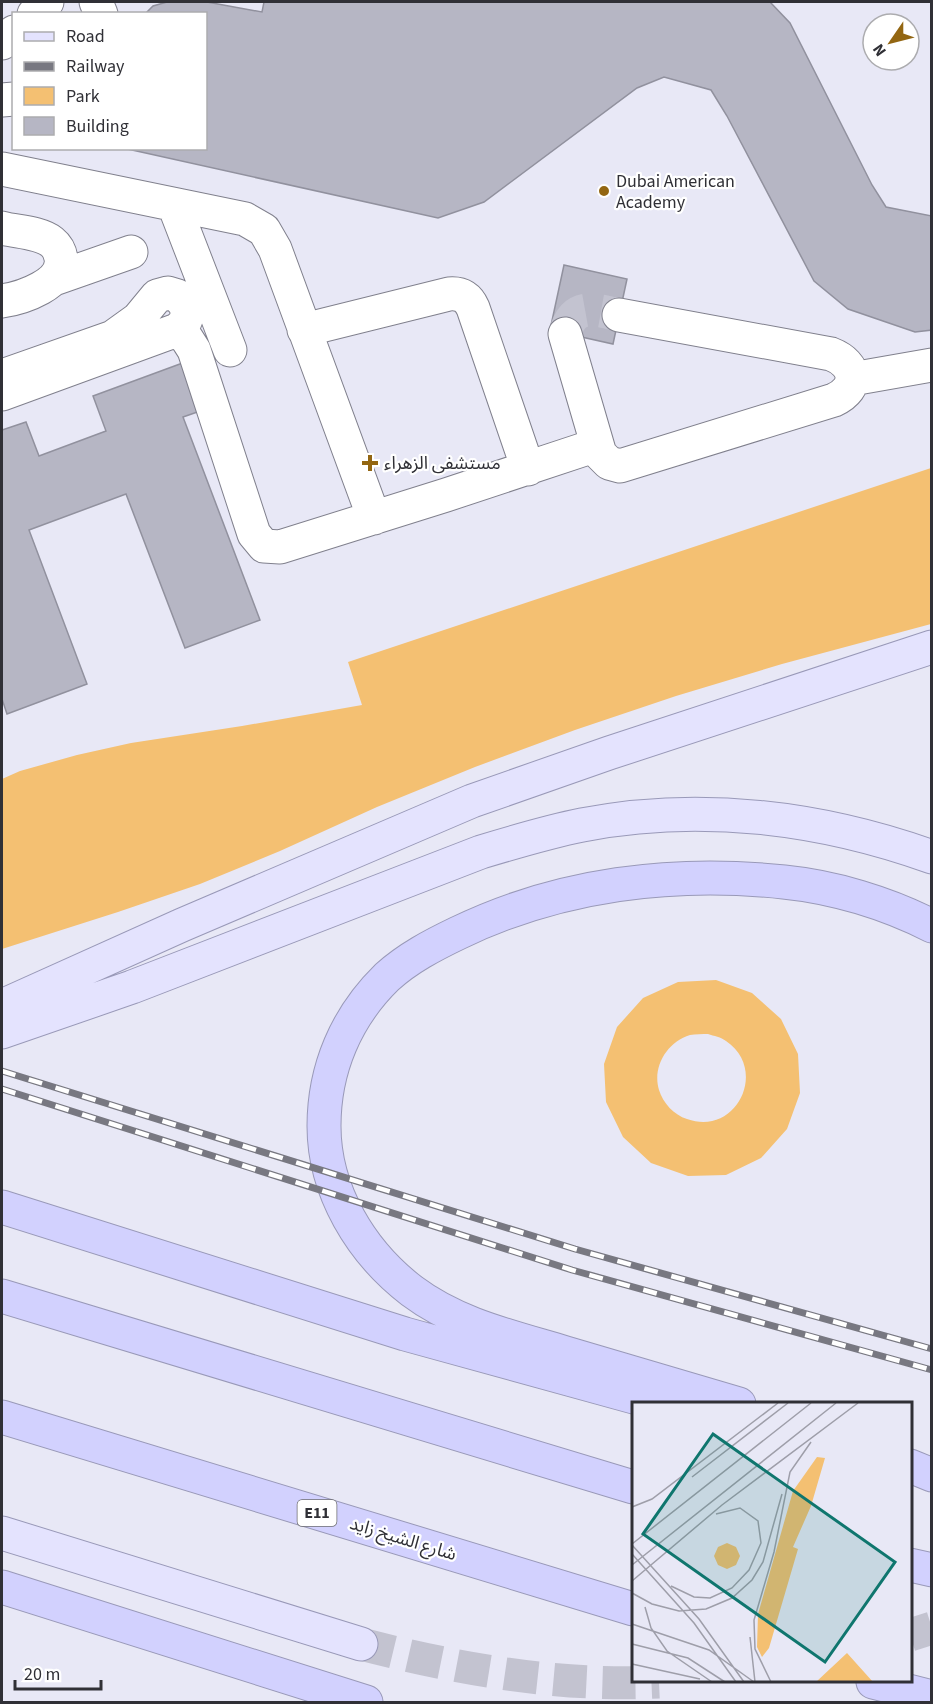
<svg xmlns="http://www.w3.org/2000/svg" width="933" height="1704" font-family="'Source Sans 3','Noto Sans Arabic',sans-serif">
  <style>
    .green { fill: #f4c072; fill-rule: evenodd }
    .building { fill: #b6b6c4; stroke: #91919e; stroke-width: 1.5 }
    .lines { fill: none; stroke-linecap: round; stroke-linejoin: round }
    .minor-tunnel { stroke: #c3c3d0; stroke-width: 33; stroke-dasharray: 33 16; stroke-linecap: butt }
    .major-tunnel { stroke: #c3c3d0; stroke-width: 33; stroke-dasharray: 33 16; stroke-linecap: butt }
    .minor-casing { stroke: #80808d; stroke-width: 35 }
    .major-casing { stroke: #9999b8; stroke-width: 35 }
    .highway-casing { stroke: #9999b8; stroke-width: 35 }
    .minor { stroke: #fff; stroke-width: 33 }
    .major { stroke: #e4e3fe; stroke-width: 33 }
    .highway { stroke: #d2d1fe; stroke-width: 33 }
    .rail-casing { stroke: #787881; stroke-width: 7 }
    .rail { stroke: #fff; stroke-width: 4.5; stroke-dasharray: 14; stroke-linecap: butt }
    .poi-dot { fill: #936612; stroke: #fff; stroke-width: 2 }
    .labels { text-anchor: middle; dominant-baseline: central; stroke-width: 4.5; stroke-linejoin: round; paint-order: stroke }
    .shield { fill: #fff; stroke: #6e6e72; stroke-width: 1.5 }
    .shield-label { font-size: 16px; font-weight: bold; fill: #303036 }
    .poi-label { font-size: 18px; fill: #303036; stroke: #fff; text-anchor: start }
    .street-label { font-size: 18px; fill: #303036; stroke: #fff }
    .inset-road { fill: none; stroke: #9e9ea9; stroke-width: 1.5 }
    .view { fill: #0f766e; fill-opacity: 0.15; stroke: #0f766e; stroke-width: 3 }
    .inset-edge { fill: none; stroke: #303036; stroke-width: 3 }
  </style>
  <rect width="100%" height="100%" fill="#e8e8f6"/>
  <path class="green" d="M 931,468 L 931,624 L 782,664 L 676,696 L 575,730 L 475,767 L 377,807 L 280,851 L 200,884 L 118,912 L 2,949 L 2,779 L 20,771 L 77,755 L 131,743 L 242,726 L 362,705 L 348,662 Z
    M 716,980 L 752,993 L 781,1019 L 798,1054 L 800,1093 L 787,1129 L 761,1158 L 726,1175 L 688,1176 L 651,1163 L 623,1137 L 606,1102 L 604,1064 L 617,1027 L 643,998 L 678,982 ZM 708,1034 C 714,1036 721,1037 726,1041 C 769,1070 736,1137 687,1119 C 674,1115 663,1103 659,1090 C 652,1067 667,1042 690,1035 C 695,1034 703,1034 708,1034 Z"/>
  <path class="building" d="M 167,2 L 207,2 L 262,12 L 264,2 L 770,2 L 790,23 L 872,185 L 886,207 L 932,216 L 932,330 L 915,332 L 848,309 L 814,281 L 727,116 L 711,90 L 664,77 L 637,88 L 484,202 L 438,218 L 123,148 L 206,148 L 206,14 L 145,14 L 153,6 Z
    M 564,265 L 627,279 L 613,344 L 550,330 Z
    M 188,361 L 206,409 L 183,417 L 260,620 L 185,648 L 126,494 L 29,530 L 87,684 L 7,714 L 2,699 L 2,430 L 26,422 L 39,456 L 106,431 L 93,396 Z"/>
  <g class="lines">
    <path class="minor-tunnel" d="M 565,334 C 573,302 594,309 619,315"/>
    <path class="major-tunnel" d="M 910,1635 L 932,1628
      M 361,1644 C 458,1669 558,1687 659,1682"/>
    <defs>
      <path id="minor" d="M 96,2 L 101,14
        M 34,14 L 47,2
        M 2,43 L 14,32
        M 2,100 L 14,99
        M 2,169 L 245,219 L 264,230 L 275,249 L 374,518
        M 174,205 L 230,350
        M 2,228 C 16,232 39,232 52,242 C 57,246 60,252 61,258 C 65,284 22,298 2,301
        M 54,279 L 131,252
        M 177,330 L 187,339 L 194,350 L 254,534 L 264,546 L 280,547 L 446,495 L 597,445
        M 304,330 L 449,294 C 461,293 468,297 473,308 L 528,469
        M 565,334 L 600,454 L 609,463 L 620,466 L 834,400 C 860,388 857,364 831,354 L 619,315
        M 2,376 L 113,337 L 138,319 L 157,296 L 168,293 L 178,296 L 185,304 L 188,314 L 184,324 L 177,330 L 2,394
        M 852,379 L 932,365"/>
      <path id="major" d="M 2,1006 L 182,925 L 472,801 L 609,753 L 932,647
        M 2,1032 L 132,987 L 481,852 C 514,842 547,832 582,825 C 699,802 820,817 932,857
        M 2,1533 L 361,1644"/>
      <path id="highway" d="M 2,1207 L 405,1334 L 659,1404
        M 2,1296 L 633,1487
        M 739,1404 C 681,1387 624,1370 566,1353 C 513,1337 457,1325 412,1291 C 361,1252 324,1191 324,1126 C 324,1069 346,1017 387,977 C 408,958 433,945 458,933 C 559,884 674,870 784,882 C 834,887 887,903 932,926
        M 2,1417 L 633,1609
        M 910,1466 L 932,1475
        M 910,1565 L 932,1570
        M 2,1587 L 366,1702
        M 873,1682 L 932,1697"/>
    </defs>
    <use href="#minor" class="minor-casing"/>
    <use href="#major" class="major-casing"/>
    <use href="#highway" class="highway-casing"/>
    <use href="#minor" class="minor"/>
    <use href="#major" class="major"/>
    <use href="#highway" class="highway"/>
    <defs>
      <path id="rail" d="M 2,1071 L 575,1249 L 932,1349
        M 2,1089 L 572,1270 L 932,1370"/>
    </defs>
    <use href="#rail" class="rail-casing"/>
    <use href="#rail" class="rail"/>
  </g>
  <g class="poi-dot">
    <circle cx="604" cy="191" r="6"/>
    <path d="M367 454h6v6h6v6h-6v6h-6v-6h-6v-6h6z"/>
  </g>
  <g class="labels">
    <rect class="shield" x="297.5" y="1500" width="39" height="26" rx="4.5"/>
    <g class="shield-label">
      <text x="317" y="1513">E11</text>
    </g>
    <g class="poi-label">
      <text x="616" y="181">Dubai American<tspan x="616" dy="21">Academy</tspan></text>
      <text x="384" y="463">مستشفى الزهراء</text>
    </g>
    <g class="street-label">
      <text transform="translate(403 1539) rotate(17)">شارع الشيخ زايد</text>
    </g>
  </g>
  <g transform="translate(632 1402)">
    <rect width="280" height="280" fill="#e8e8f6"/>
    <path d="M 185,55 L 193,56 L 179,104 L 161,145 L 166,147 L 137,246 L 130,255 L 125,245 L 126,212 L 161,89 ZM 95,141 L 104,145 L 108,154 L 104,163 L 95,167 L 86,163 L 82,154 L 86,145 ZM 215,251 L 241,280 L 184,280 Z" fill="#f4c072"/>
    <path class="inset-road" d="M 60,75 L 156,1M 0,105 L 20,97 L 146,1M 0,142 L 179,1M 0,143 L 67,217 L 112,280M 0,152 L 62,221 L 104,280M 0,163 L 204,1M 0,179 L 90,103 L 226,1M 39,184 L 62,195 L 78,196 L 100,186 L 117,168 L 129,141 L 126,119 L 108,106 L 84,112M 0,191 L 20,202 L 47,209 L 74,207 L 100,196 L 120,178 L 131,160 L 150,92M 13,205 L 19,226 L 35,249 L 80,280M 0,222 L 77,248 L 122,280M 118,235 L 123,280M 0,242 L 56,256 L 93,280M 0,262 L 68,277M 139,280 L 123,247 L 122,218 L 142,150 L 158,70 L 179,40"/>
    <path class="view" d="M 81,32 L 263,160 L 193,260 L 11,132 Z"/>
    <rect width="280" height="280" class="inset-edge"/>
  </g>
  <rect width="933" height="1704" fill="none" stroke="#303036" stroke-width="6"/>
  <rect x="12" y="12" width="195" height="138" fill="#ffffff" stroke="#acacaf" stroke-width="1.5"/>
  <rect x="24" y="32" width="30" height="9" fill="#e4e3fe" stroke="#acacaf" stroke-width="1.5"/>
  <text x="66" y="42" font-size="18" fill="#303036">Road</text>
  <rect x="24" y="62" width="30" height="9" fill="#787881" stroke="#acacaf" stroke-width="1.5"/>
  <text x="66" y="72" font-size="18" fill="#303036">Railway</text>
  <rect x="24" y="87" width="30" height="18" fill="#f4c072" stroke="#acacaf" stroke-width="1.5"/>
  <text x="66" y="102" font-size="18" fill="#303036">Park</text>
  <rect x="24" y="117" width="30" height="18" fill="#b6b6c4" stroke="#acacaf" stroke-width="1.5"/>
  <text x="66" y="132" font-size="18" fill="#303036">Building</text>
  <g transform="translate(891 42) rotate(235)"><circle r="28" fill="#ffffff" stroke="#acacaf" stroke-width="1.5"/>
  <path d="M0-4.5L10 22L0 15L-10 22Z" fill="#936612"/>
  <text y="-9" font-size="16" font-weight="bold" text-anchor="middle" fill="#303036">N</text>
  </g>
  <path d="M15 1680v9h86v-9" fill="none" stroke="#303036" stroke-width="3"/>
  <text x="24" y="1680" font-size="18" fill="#303036" stroke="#ffffff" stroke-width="4.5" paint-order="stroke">20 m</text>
</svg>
